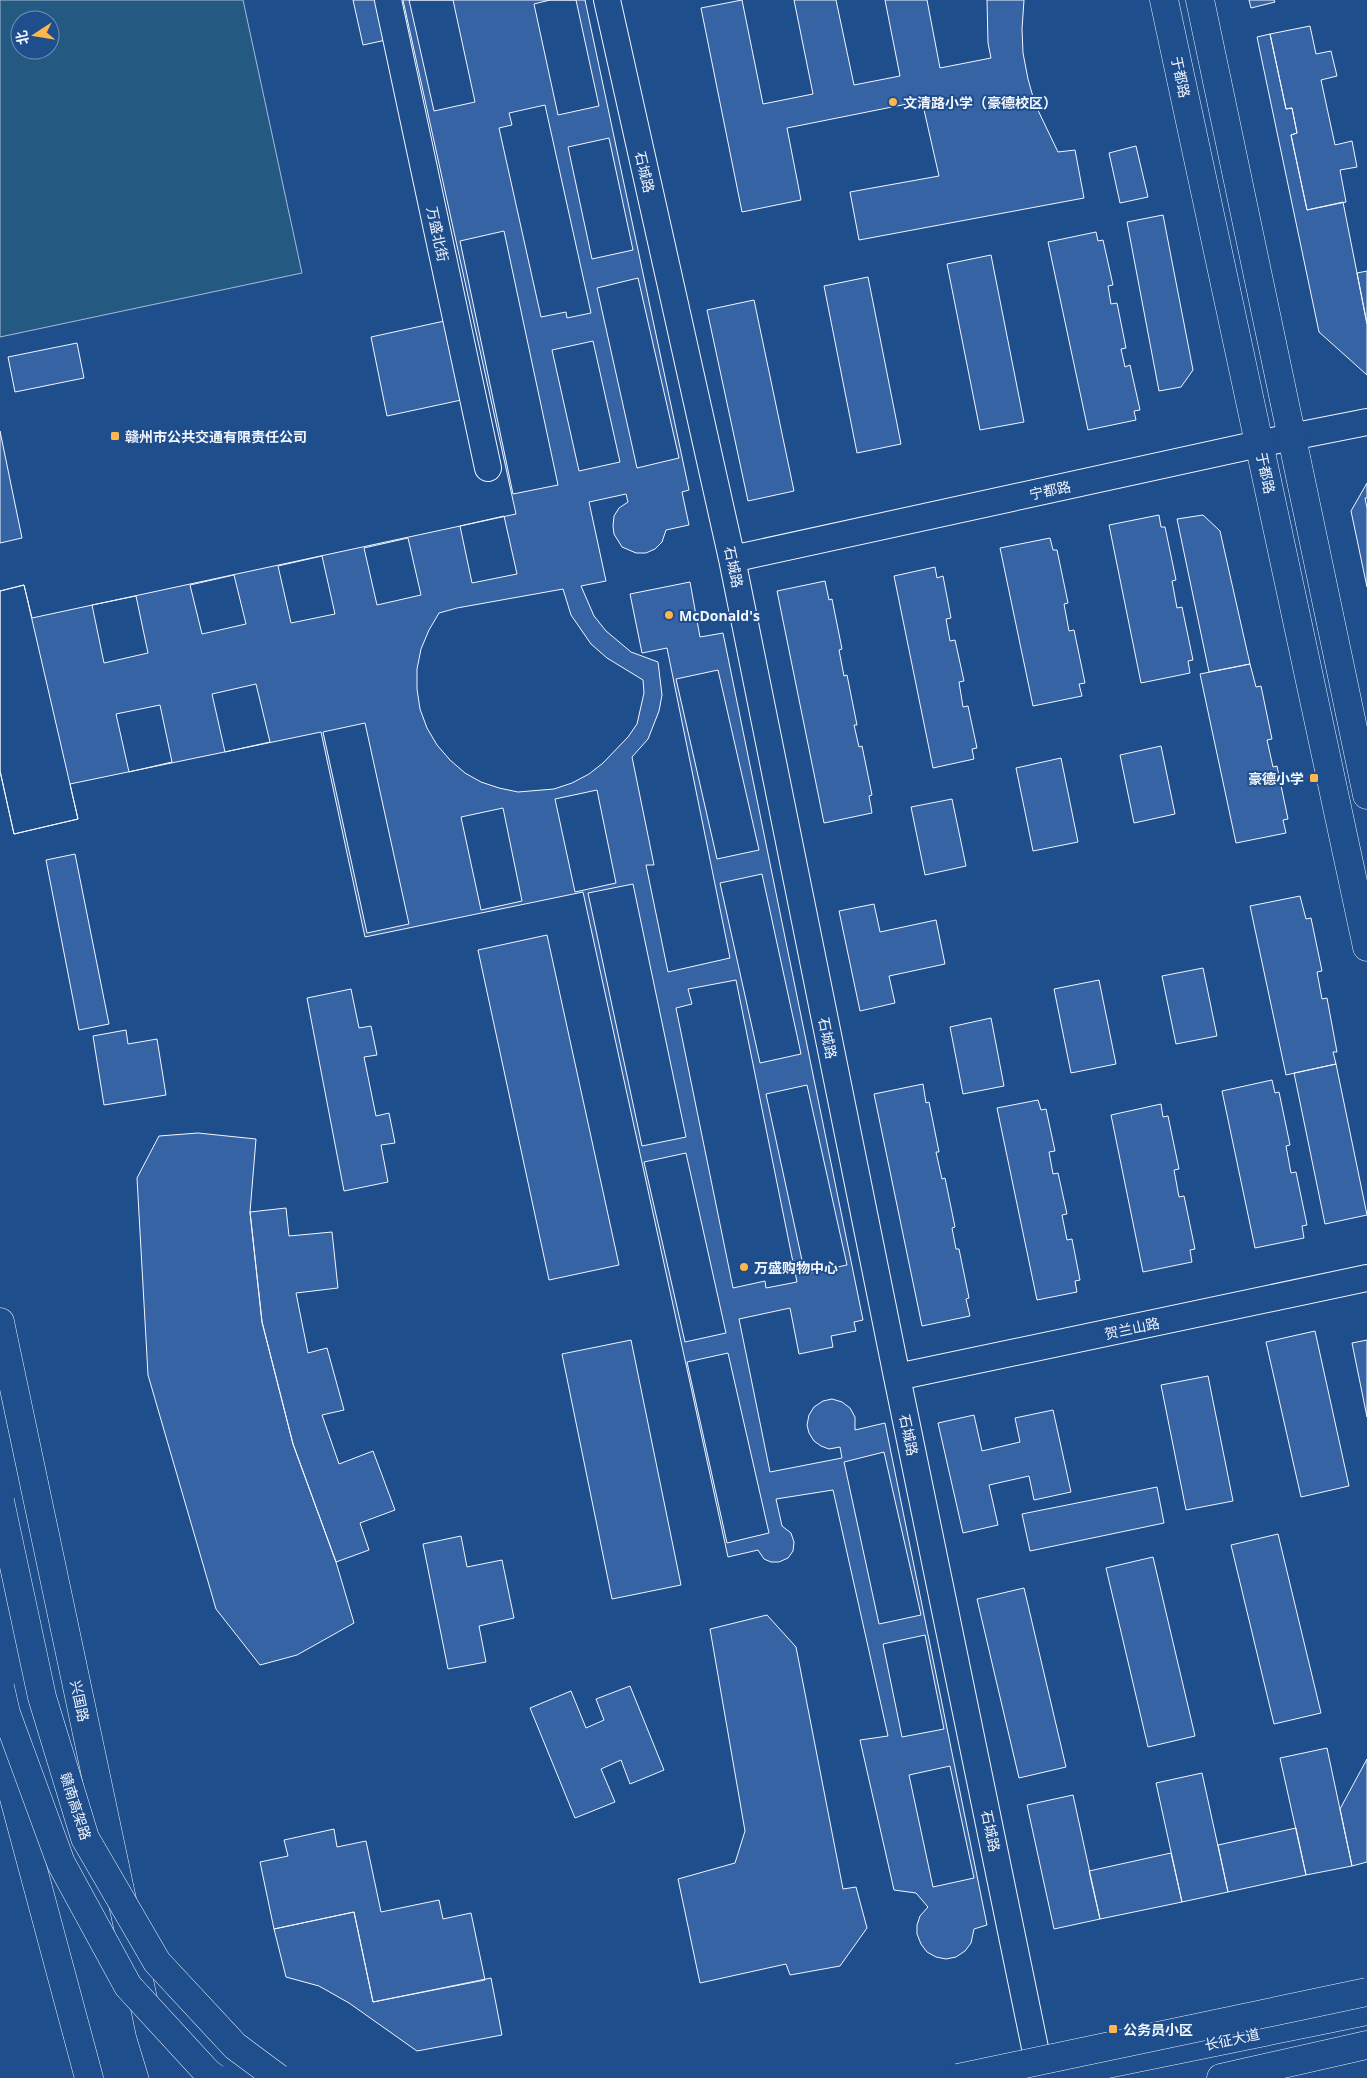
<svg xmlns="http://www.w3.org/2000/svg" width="1367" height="2078" font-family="'Open Sans','Noto Sans SC',sans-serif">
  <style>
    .green { fill: #245a82; stroke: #a8bbd7; fill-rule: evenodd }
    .building { fill: #3563a3; stroke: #f2f6ff; fill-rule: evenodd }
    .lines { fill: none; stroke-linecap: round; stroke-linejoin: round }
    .minor-casing { stroke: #f2f6ff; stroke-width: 28 }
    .major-casing { stroke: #f2f6ff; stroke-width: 29 }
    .highway-casing { stroke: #f2f6ff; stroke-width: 29 }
    .minor { stroke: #1f4e8c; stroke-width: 26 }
    .major { stroke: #1f4e8c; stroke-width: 28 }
    .highway { stroke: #1f4e8c; stroke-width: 28 }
    .highway-bridge-casing { stroke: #f2f6ff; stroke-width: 29; stroke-linecap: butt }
    .highway-bridge { stroke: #1f4e8c; stroke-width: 28 }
    .poi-dot { fill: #ffb74d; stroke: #1f4e8c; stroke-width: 2 }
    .labels { text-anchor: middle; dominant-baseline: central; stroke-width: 4; stroke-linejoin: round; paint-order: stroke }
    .street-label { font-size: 14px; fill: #f2f6ff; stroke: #1f4e8c }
    .poi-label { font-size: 14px; font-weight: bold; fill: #f2f6ff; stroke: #1f4e8c; text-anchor: start }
  </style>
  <rect width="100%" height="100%" fill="#1f4e8c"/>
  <path class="green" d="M 0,0 L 243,0 L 302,273 L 0,337 ZM 20,20 L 50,20 L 50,50 L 20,50 Z"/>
  <path class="building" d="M 353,0 L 378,0 L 386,40 L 363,45 Z
    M 403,0 L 585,0 L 689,490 L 682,492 L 689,525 L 666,530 L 662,542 L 655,549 L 646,553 L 636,553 L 622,547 L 614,534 L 613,526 L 614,516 L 619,508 L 628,502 L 626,494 L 589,502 L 606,581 L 581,586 L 594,616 L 606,631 L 631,652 L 658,662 L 662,695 L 659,711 L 648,739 L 632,757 L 654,865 L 646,865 L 668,972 L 730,958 L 667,648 L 642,653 L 630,594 L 690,582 L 700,637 L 723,633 L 863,1320 L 854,1322 L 856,1331 L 831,1336 L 833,1347 L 799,1354 L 790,1308 L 739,1319 L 770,1472 L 842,1458 L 840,1447 L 829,1449 L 821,1446 L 814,1441 L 809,1433 L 807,1425 L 809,1415 L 814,1407 L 823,1401 L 832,1399 L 842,1402 L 850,1408 L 855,1417 L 855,1430 L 885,1423 L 987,1925 L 974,1929 L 971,1943 L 965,1951 L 956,1957 L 946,1959 L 936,1957 L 927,1952 L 921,1944 L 917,1934 L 917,1925 L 920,1916 L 928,1907 L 916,1893 L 894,1890 L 860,1740 L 888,1736 L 833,1490 L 776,1499 L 782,1526 L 791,1533 L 794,1542 L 793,1551 L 788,1558 L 779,1562 L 771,1562 L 764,1559 L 758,1550 L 728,1557 L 583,892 L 365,937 L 321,732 L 70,784 L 78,819 L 14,834 L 0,771 L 0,591 L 24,585 L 32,618 L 516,514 ZM 545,105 L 591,313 L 567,318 L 566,312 L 541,317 L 499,128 L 512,125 L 509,113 ZM 593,341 L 620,462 L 579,471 L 552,350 ZM 563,589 L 571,615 L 591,644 L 607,658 L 643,680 L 644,693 L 637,724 L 628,737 L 603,763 L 589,774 L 572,783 L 554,789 L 518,792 L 499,788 L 481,782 L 465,773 L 450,760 L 437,745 L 427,728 L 420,709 L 417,689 L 417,669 L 421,649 L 429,630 L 439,613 L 457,608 ZM 736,980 L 797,1282 L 766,1288 L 765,1281 L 733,1288 L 676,1008 L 692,1004 L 688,989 Z
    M 409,0 L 453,0 L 475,102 L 434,111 Z
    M 550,0 L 576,0 L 599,106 L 558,115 L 534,4 Z
    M 742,0 L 763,104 L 813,94 L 794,0 L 836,0 L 854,85 L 900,76 L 885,0 L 927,0 L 940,68 L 991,58 L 988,43 L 987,0 L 1024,0 L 1022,29 L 1023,53 L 1028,79 L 1035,104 L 1058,152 L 1075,150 L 1084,198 L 859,240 L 850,192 L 939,176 L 922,101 L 787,128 L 801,200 L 742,212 L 701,8 Z
    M 1249,0 L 1274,0 L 1275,2 L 1251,8 Z
    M 1310,26 L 1316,54 L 1331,51 L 1337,76 L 1321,80 L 1335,145 L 1352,141 L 1357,167 L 1340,170 L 1346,202 L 1307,210 L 1291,135 L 1297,133 L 1292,108 L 1286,109 L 1270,34 Z
    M 1270,34 L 1286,109 L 1292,108 L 1297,133 L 1291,135 L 1307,210 L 1343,202 L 1367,324 L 1367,375 L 1319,332 L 1257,37 Z
    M 609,138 L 633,250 L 592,259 L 568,147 Z
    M 1136,146 L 1148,197 L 1120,203 L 1109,153 Z
    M 1163,215 L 1193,370 L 1181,387 L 1159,391 L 1127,222 Z
    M 504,231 L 558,485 L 513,494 L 460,241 Z
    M 1096,232 L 1098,241 L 1103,240 L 1113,285 L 1108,286 L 1111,304 L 1117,303 L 1126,348 L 1121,349 L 1125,367 L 1130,365 L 1140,410 L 1134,411 L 1136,420 L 1088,430 L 1048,242 Z
    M 991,255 L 1024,422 L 980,430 L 947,264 Z
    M 1367,271 L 1367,324 L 1357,273 Z
    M 868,277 L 901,444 L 857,453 L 824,286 Z
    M 638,278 L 679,458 L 637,468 L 597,288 Z
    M 754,300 L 794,491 L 748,501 L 707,310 Z
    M 449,320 L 466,399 L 387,416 L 371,337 Z
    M 77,343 L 84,378 L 15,392 L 8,357 Z
    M 0,431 L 22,538 L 0,543 Z
    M 1367,483 L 1367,498 L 1365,498 L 1367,508 L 1367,587 L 1351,511 Z
    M 1159,515 L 1161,527 L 1165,527 L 1176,580 L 1172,581 L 1177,608 L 1182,607 L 1193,660 L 1188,661 L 1190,673 L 1141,683 L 1109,525 Z
    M 1203,515 L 1220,531 L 1250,664 L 1209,672 L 1177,519 Z
    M 504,516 L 517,574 L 472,583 L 460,526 Z
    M 408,538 L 421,595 L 377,605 L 364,548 Z
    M 1050,538 L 1053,550 L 1057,550 L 1068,603 L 1064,604 L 1069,631 L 1074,630 L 1085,683 L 1079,684 L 1082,696 L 1033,706 L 1000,548 Z
    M 322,556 L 335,614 L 291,623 L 278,566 Z
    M 935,567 L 937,578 L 943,576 L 951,618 L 946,619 L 950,641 L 955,640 L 964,681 L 959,682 L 963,707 L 968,706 L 977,748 L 972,749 L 974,759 L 933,768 L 894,576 Z
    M 234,575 L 246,624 L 202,634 L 190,585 Z
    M 825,581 L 829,600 L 832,599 L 842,649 L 839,650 L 844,676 L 847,675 L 857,725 L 854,725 L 859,747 L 862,746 L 872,795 L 869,796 L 872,813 L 824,823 L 777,591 Z
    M 24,585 L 78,819 L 14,834 L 0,771 L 0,591 Z
    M 136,596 L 148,653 L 104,663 L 92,605 Z
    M 1250,664 L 1256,687 L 1261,686 L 1272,739 L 1267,740 L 1273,767 L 1277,766 L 1288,819 L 1283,820 L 1286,833 L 1236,843 L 1200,674 Z
    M 718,670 L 759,850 L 717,859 L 676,679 Z
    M 256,684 L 270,742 L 225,752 L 212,694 Z
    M 160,705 L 172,762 L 129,772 L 116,714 Z
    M 365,723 L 409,924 L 367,933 L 323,732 Z
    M 1161,746 L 1175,814 L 1134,823 L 1120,755 Z
    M 1061,758 L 1078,842 L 1033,851 L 1016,768 Z
    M 597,790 L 616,883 L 575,892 L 555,799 Z
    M 952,799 L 966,866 L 925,875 L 911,807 Z
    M 503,808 L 522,901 L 481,910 L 461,817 Z
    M 75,854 L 109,1024 L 79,1030 L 46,860 Z
    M 762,874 L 801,1054 L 760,1063 L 720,883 Z
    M 633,884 L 686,1137 L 642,1146 L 588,893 Z
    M 1300,896 L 1306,919 L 1311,918 L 1322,971 L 1317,972 L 1322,999 L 1327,998 L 1337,1052 L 1333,1052 L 1336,1064 L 1286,1075 L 1250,906 Z
    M 874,904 L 880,932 L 936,920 L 945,964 L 889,976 L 895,1003 L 860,1011 L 839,911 Z
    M 547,935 L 619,1265 L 549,1280 L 478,950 Z
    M 1203,968 L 1217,1036 L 1176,1044 L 1162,976 Z
    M 1099,980 L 1116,1064 L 1071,1073 L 1054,989 Z
    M 351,989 L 359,1028 L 371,1026 L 377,1055 L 364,1057 L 376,1116 L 389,1113 L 395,1143 L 381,1145 L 388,1182 L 344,1191 L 307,998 Z
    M 991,1018 L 1004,1086 L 963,1094 L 950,1027 Z
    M 126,1030 L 128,1044 L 157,1039 L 166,1095 L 104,1105 L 93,1036 Z
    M 1336,1064 L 1367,1215 L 1325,1224 L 1294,1073 Z
    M 1272,1080 L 1275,1093 L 1279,1092 L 1290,1145 L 1286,1146 L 1291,1173 L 1296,1172 L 1307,1225 L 1302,1226 L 1304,1238 L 1255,1248 L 1222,1091 Z
    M 923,1084 L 926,1103 L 929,1102 L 939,1152 L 936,1152 L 942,1179 L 945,1178 L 955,1227 L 952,1228 L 956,1249 L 959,1249 L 969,1298 L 966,1299 L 970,1316 L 922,1326 L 874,1094 Z
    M 807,1085 L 847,1265 L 805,1274 L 766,1094 Z
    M 1038,1100 L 1041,1110 L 1046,1109 L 1055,1151 L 1049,1152 L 1053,1174 L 1058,1173 L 1067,1214 L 1062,1215 L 1067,1240 L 1072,1239 L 1080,1280 L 1075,1281 L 1077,1292 L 1037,1300 L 997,1108 Z
    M 1161,1104 L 1163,1117 L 1168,1116 L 1179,1169 L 1174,1170 L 1179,1197 L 1184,1196 L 1195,1249 L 1190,1250 L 1192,1262 L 1143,1272 L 1111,1115 Z
    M 198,1133 L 256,1139 L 250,1212 L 262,1322 L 293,1444 L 336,1562 L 354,1623 L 297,1655 L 260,1665 L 216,1609 L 148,1375 L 137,1178 L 159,1136 Z
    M 686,1153 L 726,1333 L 685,1342 L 644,1162 Z
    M 286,1208 L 289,1236 L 332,1232 L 338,1288 L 296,1293 L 308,1353 L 327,1348 L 344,1410 L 322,1415 L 330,1438 L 339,1464 L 373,1451 L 395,1510 L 360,1523 L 369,1550 L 336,1562 L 293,1444 L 262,1322 L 250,1212 Z
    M 1315,1331 L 1349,1486 L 1301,1497 L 1266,1342 Z
    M 631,1340 L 681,1585 L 612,1599 L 562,1354 Z
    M 1367,1340 L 1367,1417 L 1352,1343 Z
    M 728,1353 L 769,1533 L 727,1543 L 687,1362 Z
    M 1208,1376 L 1233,1501 L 1186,1510 L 1161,1385 Z
    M 1053,1410 L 1071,1492 L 1034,1500 L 1029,1476 L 989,1485 L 998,1525 L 963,1533 L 938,1423 L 974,1415 L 982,1451 L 1020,1442 L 1015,1418 Z
    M 884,1452 L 921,1615 L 879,1624 L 844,1462 Z
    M 1157,1487 L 1164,1523 L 1030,1551 L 1022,1514 Z
    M 1278,1534 L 1321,1713 L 1274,1724 L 1231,1545 Z
    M 461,1536 L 467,1567 L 502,1560 L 514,1618 L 479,1626 L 486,1662 L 448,1669 L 423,1544 Z
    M 1153,1557 L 1195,1736 L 1148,1747 L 1106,1568 Z
    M 1024,1588 L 1066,1767 L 1019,1778 L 977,1599 Z
    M 767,1615 L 796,1647 L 843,1889 L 856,1887 L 867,1928 L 840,1966 L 790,1975 L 786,1964 L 700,1983 L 678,1879 L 735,1863 L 745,1831 L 710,1629 Z
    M 925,1635 L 944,1729 L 902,1737 L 883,1644 Z
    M 630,1686 L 664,1770 L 630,1784 L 621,1760 L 601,1769 L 615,1802 L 575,1818 L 530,1708 L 571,1691 L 586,1728 L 604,1720 L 596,1699 Z
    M 1327,1748 L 1352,1866 L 1306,1875 L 1280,1758 Z
    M 1367,1759 L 1367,1862 L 1352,1866 L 1340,1809 Z
    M 950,1766 L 974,1878 L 933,1887 L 909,1775 Z
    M 1202,1773 L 1228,1892 L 1182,1902 L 1156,1783 Z
    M 1073,1795 L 1100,1919 L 1054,1929 L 1027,1805 Z
    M 1296,1828 L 1306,1875 L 1228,1892 L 1218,1845 Z
    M 334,1829 L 337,1847 L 366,1841 L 381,1912 L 439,1900 L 443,1919 L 471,1913 L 485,1980 L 373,2002 L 354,1912 L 274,1929 L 260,1862 L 288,1856 L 284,1840 Z
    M 1171,1853 L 1182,1902 L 1100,1919 L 1089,1871 Z
    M 354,1912 L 373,2002 L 491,1978 L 502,2035 L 417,2051 L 349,2003 L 319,1986 L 286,1977 L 274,1929 Z"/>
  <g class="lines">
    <defs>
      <path id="minor" d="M 388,0 L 488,468
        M 607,0 L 732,559 L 897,1377 L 1041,2077
        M 732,559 L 1291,437 L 1367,422
        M 897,1377 L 1367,1278"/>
      <path id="major" d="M 1164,0 L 1367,947
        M 1200,0 L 1367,795
        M 0,1322 L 150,2032 L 164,2078
        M 0,1746 L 89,2078
        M 159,2044 L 187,2078
        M 1039,2078 L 1367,2011"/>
      <path id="highway" d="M 1221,2078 L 1367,2045"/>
    </defs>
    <use href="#minor" class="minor-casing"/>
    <use href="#major" class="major-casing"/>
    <use href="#highway" class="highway-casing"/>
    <use href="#minor" class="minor"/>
    <use href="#major" class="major"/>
    <use href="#highway" class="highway"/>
    <defs>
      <path id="highway-bridge" d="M 0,1501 L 42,1697 L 85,1838 L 157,1962 L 235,2046 L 278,2078
        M 0,1687 L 6,1713 L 61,1863 L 128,1986 L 208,2073 L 215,2078
        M 958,2078 L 1367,1992"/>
    </defs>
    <use href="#highway-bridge" class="highway-bridge-casing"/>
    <use href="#highway-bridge" class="highway-bridge"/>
  </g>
  <g class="poi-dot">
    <circle cx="893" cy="102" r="5"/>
    <rect x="110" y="431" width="10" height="10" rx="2.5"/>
    <circle cx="669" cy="615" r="5"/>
    <rect x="1309" y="773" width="10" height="10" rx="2.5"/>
    <circle cx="744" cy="1267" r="5"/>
    <rect x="1108" y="2024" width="10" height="10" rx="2.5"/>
  </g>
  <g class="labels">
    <g class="street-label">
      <text transform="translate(1181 77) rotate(78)">于都路</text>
      <text transform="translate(645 172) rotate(77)">石城路</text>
      <text transform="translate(438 234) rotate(78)">万盛北街</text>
      <text transform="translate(1266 473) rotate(78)">于都路</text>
      <text transform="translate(1050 490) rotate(-12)">宁都路</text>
      <text transform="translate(734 567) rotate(78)">石城路</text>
      <text transform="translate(828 1038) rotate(79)">石城路</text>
      <text transform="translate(1132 1328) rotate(-12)">贺兰山路</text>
      <text transform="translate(909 1435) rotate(78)">石城路</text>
      <text transform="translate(80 1701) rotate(78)">兴国路</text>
      <text transform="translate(76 1806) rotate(72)">赣南高架路</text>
      <text transform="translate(991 1831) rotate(78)">石城路</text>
      <text transform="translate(1232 2039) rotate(-12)">长征大道</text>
    </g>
    <g class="poi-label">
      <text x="903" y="102">文清路小学（豪德校区）</text>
      <text x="125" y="436">赣州市公共交通有限责任公司</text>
      <text x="679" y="615">McDonald's</text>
      <text x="1304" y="778" text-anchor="end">豪德小学</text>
      <text x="754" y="1267">万盛购物中心</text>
      <text x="1123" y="2029">公务员小区</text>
    </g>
  </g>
  <g transform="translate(35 35) rotate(258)"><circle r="24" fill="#1f4e8c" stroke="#7391ba"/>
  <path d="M0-4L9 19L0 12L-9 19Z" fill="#ffb74d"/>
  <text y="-8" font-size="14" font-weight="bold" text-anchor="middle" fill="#f2f6ff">北</text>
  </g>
</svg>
